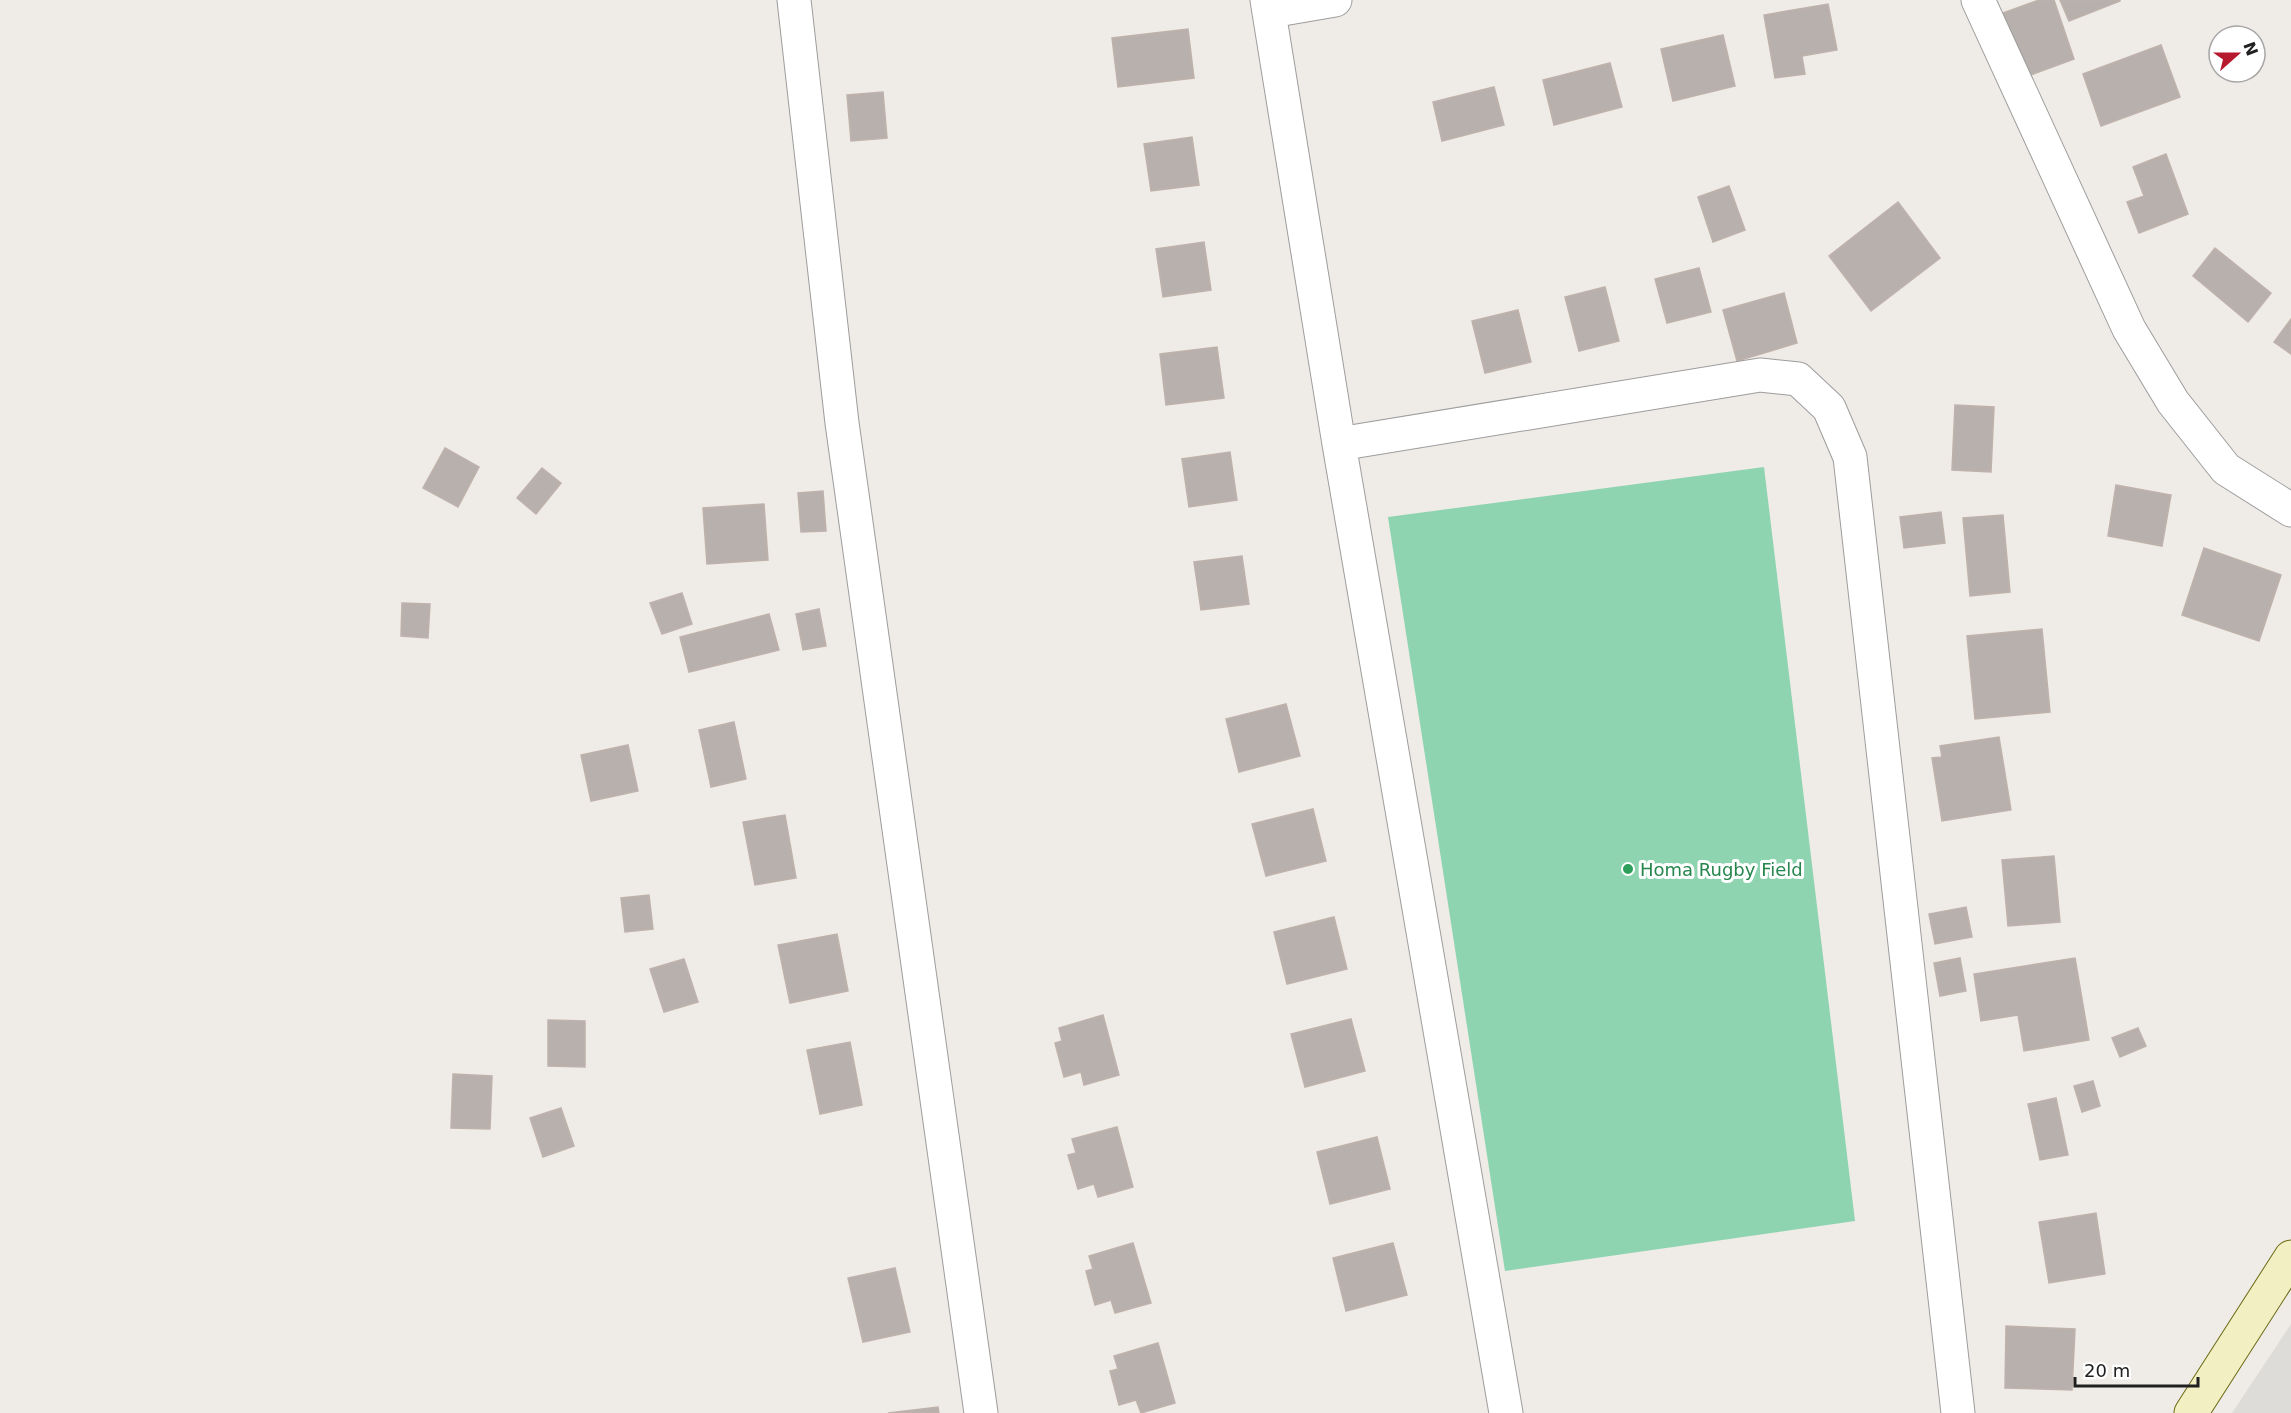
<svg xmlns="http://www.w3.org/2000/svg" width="2291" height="1413" font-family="'DejaVu Sans',sans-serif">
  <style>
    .airport { fill: #dedcd8 }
    .pitch { fill: #8fd4b1 }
    .building { fill: #b8b0ad; stroke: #bfb2ab; stroke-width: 1.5 }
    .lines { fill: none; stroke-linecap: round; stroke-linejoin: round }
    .minor-casing { stroke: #9d9d9d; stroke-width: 35 }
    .secondary-casing { stroke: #6a6913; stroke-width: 35 }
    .minor { stroke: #fff; stroke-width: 33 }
    .secondary { stroke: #f2efc2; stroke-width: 33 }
    .leisure-dot { fill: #2e9e5b; stroke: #fff; stroke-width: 2 }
    .labels { text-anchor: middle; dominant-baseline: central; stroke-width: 6; stroke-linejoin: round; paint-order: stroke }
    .leisure-label { font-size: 18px; fill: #27864d; stroke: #fff; text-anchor: start }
  </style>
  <rect width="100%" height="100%" fill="#efebe7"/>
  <path class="airport" d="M 2291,1324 L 2291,1413 L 2232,1413 Z"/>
  <path class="pitch" d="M 1764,467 L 1855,1221 L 1505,1271 L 1388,517 Z"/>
  <path class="building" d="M 2039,0 L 2054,0 L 2074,59 L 2025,77 L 2003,13 Z
    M 2060,0 L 2120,0 L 2120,1 L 2069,21 Z
    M 1828,4 L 1837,50 L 1802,56 L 1805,74 L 1775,78 L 1764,15 Z
    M 1188,29 L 1194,78 L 1118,87 L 1112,38 Z
    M 1723,35 L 1735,86 L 1673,101 L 1661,49 Z
    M 2161,45 L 2180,97 L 2101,126 L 2083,74 Z
    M 1610,63 L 1622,107 L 1554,125 L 1543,80 Z
    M 1494,87 L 1504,125 L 1442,141 L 1433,102 Z
    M 883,92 L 887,138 L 851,141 L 847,95 Z
    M 1192,137 L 1199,185 L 1151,191 L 1144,144 Z
    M 2166,154 L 2188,214 L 2139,233 L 2127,202 L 2144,196 L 2133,167 Z
    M 1729,186 L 1745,230 L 1713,242 L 1698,197 Z
    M 1898,202 L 1940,258 L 1871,311 L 1829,256 Z
    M 1204,242 L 1211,290 L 1163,297 L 1156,249 Z
    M 2215,248 L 2271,293 L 2248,322 L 2193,276 Z
    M 1699,268 L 1711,312 L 1667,323 L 1655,279 Z
    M 1605,287 L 1619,341 L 1579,351 L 1565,297 Z
    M 1784,293 L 1797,343 L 1737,361 L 1723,310 Z
    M 1518,310 L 1531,362 L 1485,373 L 1472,321 Z
    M 2291,319 L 2291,354 L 2274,342 Z
    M 1217,347 L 1224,398 L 1166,405 L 1160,354 Z
    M 1955,405 L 1994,407 L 1991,472 L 1952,470 Z
    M 445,448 L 479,467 L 458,507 L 423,488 Z
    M 1230,452 L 1237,500 L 1189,507 L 1182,459 Z
    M 542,468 L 561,483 L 536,514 L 517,498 Z
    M 2116,485 L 2171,495 L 2162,546 L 2108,536 Z
    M 823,491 L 826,531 L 801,532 L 798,493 Z
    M 764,504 L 768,560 L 707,564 L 703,508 Z
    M 1941,512 L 1945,543 L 1904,548 L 1900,517 Z
    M 2003,515 L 2010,592 L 1970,596 L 1963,518 Z
    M 2204,548 L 2281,575 L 2259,641 L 2182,615 Z
    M 1242,556 L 1249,604 L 1201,610 L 1194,562 Z
    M 682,593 L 692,624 L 662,634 L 650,603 Z
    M 402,603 L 430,604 L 428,638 L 401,636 Z
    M 819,609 L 826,646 L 803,650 L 796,614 Z
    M 769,614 L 779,650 L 689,672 L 680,637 Z
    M 2042,629 L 2050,712 L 1975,719 L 1967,636 Z
    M 1286,704 L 1300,756 L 1239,772 L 1226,719 Z
    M 734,722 L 746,779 L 711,787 L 699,730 Z
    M 1999,737 L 2011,810 L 1942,821 L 1932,758 L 1942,757 L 1940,746 Z
    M 628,745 L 638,791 L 591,801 L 581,755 Z
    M 1313,809 L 1326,861 L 1266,876 L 1252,824 Z
    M 785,815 L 796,878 L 755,885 L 743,822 Z
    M 2054,856 L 2060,922 L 2008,926 L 2002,860 Z
    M 649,895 L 653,929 L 625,932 L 621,898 Z
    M 1966,907 L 1972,937 L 1935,944 L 1929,914 Z
    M 1334,917 L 1347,969 L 1287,984 L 1274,932 Z
    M 837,934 L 848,991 L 790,1003 L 778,945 Z
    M 1960,958 L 1966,991 L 1940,996 L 1934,963 Z
    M 2075,958 L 2089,1040 L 2024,1051 L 2018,1015 L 1981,1021 L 1974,974 Z
    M 684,959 L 698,1002 L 664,1012 L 650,969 Z
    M 1103,1015 L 1119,1075 L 1084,1085 L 1081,1072 L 1064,1077 L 1055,1043 L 1062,1041 L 1059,1028 Z
    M 1351,1019 L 1365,1071 L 1305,1087 L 1291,1034 Z
    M 548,1020 L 585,1021 L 585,1067 L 548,1066 Z
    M 2138,1028 L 2146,1046 L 2120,1057 L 2112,1038 Z
    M 850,1042 L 862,1105 L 820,1114 L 807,1050 Z
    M 453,1074 L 492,1076 L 490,1129 L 451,1128 Z
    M 2093,1081 L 2100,1106 L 2082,1112 L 2074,1086 Z
    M 2056,1098 L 2068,1155 L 2040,1160 L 2028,1104 Z
    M 561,1108 L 574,1146 L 543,1157 L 530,1118 Z
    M 1117,1127 L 1133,1187 L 1098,1197 L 1094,1184 L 1078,1189 L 1068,1155 L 1076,1153 L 1072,1139 Z
    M 1377,1137 L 1390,1189 L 1330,1204 L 1317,1152 Z
    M 2096,1213 L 2105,1274 L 2049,1283 L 2039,1222 Z
    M 1133,1243 L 1151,1303 L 1115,1313 L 1111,1300 L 1095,1305 L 1086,1271 L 1093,1269 L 1089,1256 Z
    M 1393,1243 L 1407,1295 L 1346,1311 L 1333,1258 Z
    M 895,1268 L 910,1332 L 863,1342 L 848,1278 Z
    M 2006,1326 L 2075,1329 L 2072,1390 L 2005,1388 Z
    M 1158,1343 L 1175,1403 L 1141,1413 L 1136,1400 L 1119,1405 L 1110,1371 L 1118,1369 L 1114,1356 Z
    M 938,1407 L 939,1413 L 888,1413 Z"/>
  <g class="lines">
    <defs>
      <path id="minor" d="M 794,0 L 842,423 L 981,1413
        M 1267,0 L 1339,444
        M 1978,0 L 2129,329 L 2173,402 L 2226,469 L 2291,510
        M 1271,11 L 1335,0
        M 1506,1413 L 1339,444 L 1760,375 L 1798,379 L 1829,408 L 1850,457 L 1958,1413"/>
      <path id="secondary" d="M 2191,1413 L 2291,1257"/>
    </defs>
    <use href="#minor" class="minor-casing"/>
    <use href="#secondary" class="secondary-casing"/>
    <use href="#minor" class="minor"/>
    <use href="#secondary" class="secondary"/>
  </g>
  <circle class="leisure-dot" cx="1628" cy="869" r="6"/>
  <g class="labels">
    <g class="leisure-label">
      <text x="1640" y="869">Homa Rugby Field</text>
    </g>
  </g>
  <g transform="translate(2237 54) rotate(69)"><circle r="28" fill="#ffffff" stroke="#a6a6a6" stroke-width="1.5"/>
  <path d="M0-4.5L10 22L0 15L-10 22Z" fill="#b6192d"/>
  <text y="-9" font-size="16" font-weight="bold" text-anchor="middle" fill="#202020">N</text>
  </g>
  <path d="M2075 1377v9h123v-9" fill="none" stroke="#202020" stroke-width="3"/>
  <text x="2084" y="1377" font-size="18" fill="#202020" stroke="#ffffff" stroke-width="4.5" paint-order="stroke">20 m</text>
</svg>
